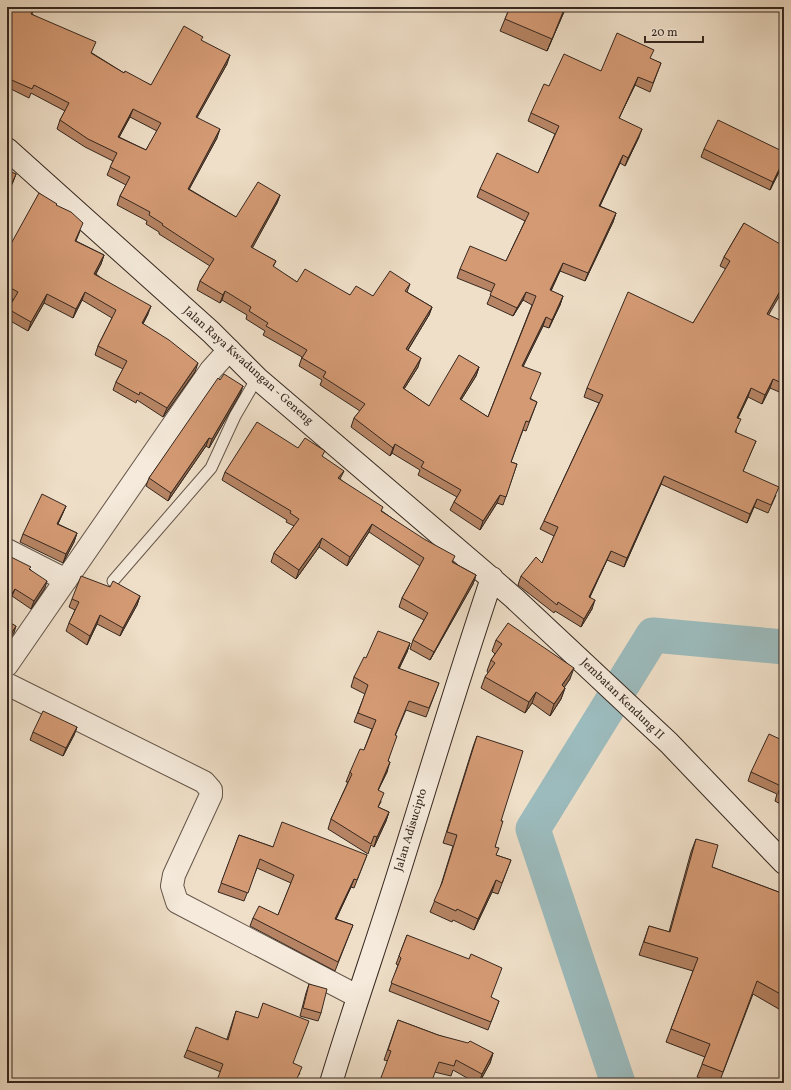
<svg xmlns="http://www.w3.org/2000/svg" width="791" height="1090" font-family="Vollkorn,serif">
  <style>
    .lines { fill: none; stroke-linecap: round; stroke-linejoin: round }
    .river { stroke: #9cbbbd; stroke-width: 35 }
    .service-casing { stroke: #645549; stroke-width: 13 }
    .minor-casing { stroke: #645549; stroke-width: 24 }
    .secondary-casing { stroke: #35271f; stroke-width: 24 }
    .service { stroke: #f5eadb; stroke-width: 11 }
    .minor { stroke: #f5eadb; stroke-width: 22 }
    .secondary { stroke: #f5eadb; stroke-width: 22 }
    .wall { fill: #b68464; stroke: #35271f; fill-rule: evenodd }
    .shaded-wall { fill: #946c51; stroke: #35271f }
    .building { fill: #d49a74; stroke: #35271f; fill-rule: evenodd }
    .labels { text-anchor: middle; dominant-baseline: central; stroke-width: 4; stroke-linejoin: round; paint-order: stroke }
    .street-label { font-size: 12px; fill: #35271f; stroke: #f5eadb }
  </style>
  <rect width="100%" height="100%" fill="#efdfc8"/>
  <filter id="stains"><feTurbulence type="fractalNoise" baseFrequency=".005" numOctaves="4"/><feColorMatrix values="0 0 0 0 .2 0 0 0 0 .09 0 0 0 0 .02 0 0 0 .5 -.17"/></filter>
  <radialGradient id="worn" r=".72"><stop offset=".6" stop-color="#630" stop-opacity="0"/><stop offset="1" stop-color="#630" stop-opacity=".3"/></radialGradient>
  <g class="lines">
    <path class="river" d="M 618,1083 L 533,829 L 653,635 L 784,647"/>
    <defs>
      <path id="service" d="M 113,581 L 211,468 L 235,416 L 257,378"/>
      <path id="minor" d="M 7,550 L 66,580
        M 7,665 L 211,370 L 229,350
        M 7,684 L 204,782 L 211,790 L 211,795 L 174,875 L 172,886 L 177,902 L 357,996"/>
      <path id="secondary" d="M 7,149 L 211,332 L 257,378 L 514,598 L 669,743 L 784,863
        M 331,1083 C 352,1013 376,945 398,875 C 429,776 459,676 492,578"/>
    </defs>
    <use href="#service" class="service-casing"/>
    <use href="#minor" class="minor-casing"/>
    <use href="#secondary" class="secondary-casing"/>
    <use href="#service" class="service"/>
    <use href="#minor" class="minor"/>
    <use href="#secondary" class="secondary"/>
  </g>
  <path class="wall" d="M 7,7 L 32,7 L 34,8 L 32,14 L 92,53 L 124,73 L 151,85 L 201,41 L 227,64 L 197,117 L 217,138 L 189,189 L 236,217 L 280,195 L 277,203 L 252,248 L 276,261 L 273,267 L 297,282 L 350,295 L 373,296 L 410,284 L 407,292 L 432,307 L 429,315 L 408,350 L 418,367 L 404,389 L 429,406 L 479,367 L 476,376 L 461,400 L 488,417 L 532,305 L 523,300 L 513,316 L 487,304 L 492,292 L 457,278 L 460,269 L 506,261 L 525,221 L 477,197 L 480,189 L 538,173 L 555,134 L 528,121 L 531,113 L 549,86 L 601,71 L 651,59 L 661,63 L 650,92 L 635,85 L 619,118 L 639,137 L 625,166 L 620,163 L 600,206 L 616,213 L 613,222 L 585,281 L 560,271 L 551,291 L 563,296 L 560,305 L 549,328 L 543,326 L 523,366 L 531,399 L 537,402 L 526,431 L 523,430 L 511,462 L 517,464 L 503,505 L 497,503 L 480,530 L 450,510 L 454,502 L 457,497 L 418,475 L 420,470 L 392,453 L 390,456 L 351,427 L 354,418 L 360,411 L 320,385 L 322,380 L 299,366 L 302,357 L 263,335 L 265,331 L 246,319 L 247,315 L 222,300 L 220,303 L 197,290 L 200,281 L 210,266 L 159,234 L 159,232 L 146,224 L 147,221 L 117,205 L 120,196 L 126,185 L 107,175 L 113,161 L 85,147 L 57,129 L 60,120 L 65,111 L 31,93 L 29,98 L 7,87 ZM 130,117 L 157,131 L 146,150 L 119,137 Z
    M 510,7 L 566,7 L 547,51 L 500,31 Z
    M 704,149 L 784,162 L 770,190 L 701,157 Z
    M 57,206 L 80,231 L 76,241 L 104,255 L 101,264 L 96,274 L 148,314 L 143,324 L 195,372 L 163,417 L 137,400 L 136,403 L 113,390 L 116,382 L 123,369 L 95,355 L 98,346 L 112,318 L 82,300 L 73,318 L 44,303 L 28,331 L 7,319 L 7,312 L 13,299 L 7,296 L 7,251 Z
    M 744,223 L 768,315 L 784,322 L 784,394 L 770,388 L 762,404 L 748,397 L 738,418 L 736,432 L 752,449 L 743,471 L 776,495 L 768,513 L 754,507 L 747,523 L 661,484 L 624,567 L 607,560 L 590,597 L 592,609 L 581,627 L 555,611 L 554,613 L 518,585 L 521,576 L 542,563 L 554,536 L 540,529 L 544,521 L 599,403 L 584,397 L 587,388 L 693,323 L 726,269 L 720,266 L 724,257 Z
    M 220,380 L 243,386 L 240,394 L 209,448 L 206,446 L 168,501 L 146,486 L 149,478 Z
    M 298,448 L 323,457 L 340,479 L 382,511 L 452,562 L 476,575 L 473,584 L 430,660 L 410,649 L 413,640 L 424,620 L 399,607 L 402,598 L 420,566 L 369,532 L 347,566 L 319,547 L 296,579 L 271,562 L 274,553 L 294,526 L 286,522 L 287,520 L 222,480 L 225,472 Z
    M 66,506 L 58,524 L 77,533 L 74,542 L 63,563 L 20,542 L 23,534 Z
    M 7,566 L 30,569 L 45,588 L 31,609 L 12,596 Z
    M 110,587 L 140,596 L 137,605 L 120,636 L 97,624 L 87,645 L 66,631 L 69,623 L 75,610 L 69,607 L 72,599 Z
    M 496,640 L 570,679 L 564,687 L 565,688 L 561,699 L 550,716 L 532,703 L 525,713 L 481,688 L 485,677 L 488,673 L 487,671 L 491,660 L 495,654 L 492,651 Z
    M 410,643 L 407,652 L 399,669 L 439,683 L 426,717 L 406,710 L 395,736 L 388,761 L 387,772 L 378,790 L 381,802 L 378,807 L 389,812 L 386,821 L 374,847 L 371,845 L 368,854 L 328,829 L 331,819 L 348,782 L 346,782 L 350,772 L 364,750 L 372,729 L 354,722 L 365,694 L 351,687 L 354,677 L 366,658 Z
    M 77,727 L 74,735 L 63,756 L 30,740 L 33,732 Z
    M 477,736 L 501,821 L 495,847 L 496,855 L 511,860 L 498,894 L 492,892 L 474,930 L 453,920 L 452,922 L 430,912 L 440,888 L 453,846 L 443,843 L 473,747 Z
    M 784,741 L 784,806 L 775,801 L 777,794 L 748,781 L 751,772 Z
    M 784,823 L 784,830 L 782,829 Z
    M 239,835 L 273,847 L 367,855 L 354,888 L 351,887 L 336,919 L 353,925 L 335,971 L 250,926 L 253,918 L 278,915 L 291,883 L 257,868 L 244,901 L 218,892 Z
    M 696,839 L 712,867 L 784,894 L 784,1012 L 753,994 L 719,1083 L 712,1083 L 697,1077 L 705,1057 L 666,1042 L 693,971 L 639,955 L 649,926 L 669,932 L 691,852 Z
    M 407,935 L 491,998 L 499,1001 L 488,1030 L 389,991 L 398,965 L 396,964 Z
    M 309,984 L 321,1013 L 318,1021 L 300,1016 L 306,993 Z
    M 236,1011 L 293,1063 L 300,1074 L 221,1072 L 184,1057 L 187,1050 L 227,1039 Z
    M 398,1020 L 438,1035 L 493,1053 L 490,1063 L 479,1083 L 476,1083 L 453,1070 L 451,1076 L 384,1060 Z
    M 784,1034 L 784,1045 L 780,1043 Z"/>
  <path class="shaded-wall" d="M 565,7 L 564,12 L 547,51 L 552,39 Z
    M 230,55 L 227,64 L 193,125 L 196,117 Z
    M 638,77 L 635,85 L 615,126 L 619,118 Z
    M 133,109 L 130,117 L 115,145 L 118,137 Z
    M 220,129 L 217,138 L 185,197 L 188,189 Z
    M 642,129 L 639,137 L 625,166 L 628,158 Z
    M 623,155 L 620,163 L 596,214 L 599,206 Z
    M 784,159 L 784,162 L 770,190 L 773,182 Z
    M 16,174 L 13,182 L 7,196 L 7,195 Z
    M 280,195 L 277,203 L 248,256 L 251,247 Z
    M 616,213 L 613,222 L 585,281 L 588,273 Z
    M 104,255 L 101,264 L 91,282 L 94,274 Z
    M 563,263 L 560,271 L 547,299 L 550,290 Z
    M 784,284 L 784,288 L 764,323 L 767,314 Z
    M 225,291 L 222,300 L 220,303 L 223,295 Z
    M 85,292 L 82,300 L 73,318 L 76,309 Z
    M 526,292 L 523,300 L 513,316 L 517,308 Z
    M 47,294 L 44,303 L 28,331 L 31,322 Z
    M 563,296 L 560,305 L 549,328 L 552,320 Z
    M 151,306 L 148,314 L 139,331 L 142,323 Z
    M 432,307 L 429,315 L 403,358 L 406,349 Z
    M 546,317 L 543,326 L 519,375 L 522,366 Z
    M 421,358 L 418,367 L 399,397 L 403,388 Z
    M 198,363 L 195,372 L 163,417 L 167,408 Z
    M 479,367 L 476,376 L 456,408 L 460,399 Z
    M 773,379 L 770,388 L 762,404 L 765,395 Z
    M 243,386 L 240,394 L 209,448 L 212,439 Z
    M 751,388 L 748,397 L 734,426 L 737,418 Z
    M 209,438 L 206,446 L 168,501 L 171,493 Z
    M 756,441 L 752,449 L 739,479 L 743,471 Z
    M 395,444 L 392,453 L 390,456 L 393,448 Z
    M 344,471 L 340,479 L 335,487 L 338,478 Z
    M 664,476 L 661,484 L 624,567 L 627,558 Z
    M 500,495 L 497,503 L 480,530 L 483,521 Z
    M 757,499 L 754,507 L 747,523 L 750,514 Z
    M 66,506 L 62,515 L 54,532 L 57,524 Z
    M 372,524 L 369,532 L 347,566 L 350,557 Z
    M 77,533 L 74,542 L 63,563 L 66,554 Z
    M 322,538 L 319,547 L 296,579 L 299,570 Z
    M 611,551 L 607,560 L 586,605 L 589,597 Z
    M 476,575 L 473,584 L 430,660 L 434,652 Z
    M 47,581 L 45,588 L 31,609 L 34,601 Z
    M 15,589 L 12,596 L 7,604 L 7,601 Z
    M 140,596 L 137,605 L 120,636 L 123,628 Z
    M 595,600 L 592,609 L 581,627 L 584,619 Z
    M 100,615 L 97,624 L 87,645 L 90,636 Z
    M 16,626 L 14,633 L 7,643 L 7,640 Z
    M 410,643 L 407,652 L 394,678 L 398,668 Z
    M 574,668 L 570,679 L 558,697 L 562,685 Z
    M 565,688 L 561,699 L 550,716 L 554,704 Z
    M 536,692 L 532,703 L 525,713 L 529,702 Z
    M 77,727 L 74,735 L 63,756 L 66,748 Z
    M 390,762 L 387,772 L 374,799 L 378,790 Z
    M 389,812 L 386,821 L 374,847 L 377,837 Z
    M 354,879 L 351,887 L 332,928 L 335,919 Z
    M 496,880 L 492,892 L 474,930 L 478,919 Z
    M 493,1053 L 490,1063 L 479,1083 L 482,1074 Z"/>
  <path class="building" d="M 7,7 L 32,7 L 34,8 L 31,14 L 96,42 L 91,53 L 124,73 L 125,71 L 151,85 L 184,26 L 203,37 L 201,40 L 230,55 L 196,117 L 220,129 L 188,189 L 236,217 L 258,182 L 280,195 L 251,247 L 276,261 L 273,266 L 297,282 L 305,269 L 350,295 L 356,286 L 373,296 L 390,271 L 410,284 L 405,291 L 432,307 L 406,349 L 421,358 L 403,388 L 429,406 L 459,355 L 479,367 L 460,399 L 488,417 L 536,296 L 526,292 L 517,308 L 490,295 L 495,284 L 460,269 L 470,246 L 506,261 L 529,213 L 480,189 L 497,153 L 538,173 L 559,126 L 531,113 L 544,84 L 549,86 L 564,54 L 601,71 L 617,33 L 654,50 L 650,58 L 661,63 L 653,83 L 638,77 L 619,118 L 642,129 L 628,158 L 623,155 L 599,206 L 616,213 L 588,273 L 563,263 L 550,290 L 563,296 L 552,320 L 546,317 L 522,366 L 541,373 L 530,399 L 537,402 L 529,422 L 526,421 L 511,462 L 517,464 L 506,497 L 500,495 L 483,521 L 454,502 L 461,490 L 421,467 L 424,462 L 395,444 L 393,448 L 354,418 L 365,404 L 323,377 L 326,372 L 302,358 L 307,350 L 266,326 L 268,323 L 249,311 L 251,307 L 225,291 L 223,295 L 200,281 L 214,259 L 162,225 L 163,224 L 149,215 L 150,212 L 120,196 L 130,177 L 110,167 L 117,153 L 88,139 L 60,120 L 69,103 L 34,85 L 32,89 L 7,78 ZM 133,109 L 161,123 L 146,150 L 118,137 Z
    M 510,7 L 565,7 L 552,39 L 505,19 Z
    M 718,120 L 784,152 L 784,159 L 773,182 L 704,149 Z
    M 7,170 L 16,174 L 7,195 Z
    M 39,193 L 57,204 L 56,205 L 71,212 L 83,223 L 75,241 L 104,255 L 94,274 L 151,306 L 142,323 L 169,340 L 198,363 L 167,408 L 140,392 L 139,395 L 116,382 L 127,361 L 98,346 L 116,310 L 85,292 L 76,309 L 47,294 L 31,322 L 8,309 L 18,292 L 7,286 L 7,251 Z
    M 744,223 L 780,244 L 784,237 L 784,284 L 767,314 L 784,322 L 784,384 L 773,379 L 765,395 L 751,388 L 737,418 L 741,419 L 735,432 L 756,441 L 743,471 L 779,487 L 771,505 L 757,499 L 750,514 L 664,476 L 627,558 L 611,551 L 589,597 L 595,600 L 584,619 L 558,602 L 557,605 L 521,576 L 536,557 L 542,563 L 558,527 L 544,521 L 603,395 L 587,388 L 628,292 L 693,323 L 730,261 L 724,257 Z
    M 224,374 L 243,386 L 212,439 L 209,438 L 171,493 L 149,478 L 218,378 L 220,380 Z
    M 257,422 L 298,448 L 305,438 L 325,451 L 322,456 L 344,471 L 338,478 L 383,507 L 381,511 L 424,539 L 455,556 L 452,562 L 476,575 L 434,652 L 413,640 L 428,613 L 402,598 L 424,558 L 372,524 L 350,557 L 322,538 L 299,570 L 274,553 L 299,519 L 290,513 L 291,511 L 225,472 Z
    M 42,494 L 66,506 L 57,524 L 77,533 L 66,554 L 23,534 Z
    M 11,557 L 31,567 L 29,569 L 47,581 L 34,601 L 15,589 L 7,601 L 7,566 Z
    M 81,576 L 110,587 L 113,581 L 140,596 L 123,628 L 100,615 L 90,636 L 69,623 L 79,602 L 72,599 Z
    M 7,621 L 16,626 L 7,640 Z
    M 508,623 L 574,668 L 562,685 L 565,688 L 554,704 L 536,692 L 529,702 L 485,677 L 495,663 L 491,660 L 502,644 L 496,640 Z
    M 378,631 L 410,643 L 398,668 L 439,683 L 429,708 L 409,701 L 395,735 L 397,736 L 388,761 L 390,762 L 378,790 L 384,793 L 378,807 L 389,812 L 377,837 L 374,836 L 371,844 L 331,819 L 352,774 L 350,772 L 360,749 L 364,750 L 376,720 L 358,713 L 368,685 L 354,677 L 364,657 L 366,658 Z
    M 43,711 L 77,727 L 66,748 L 33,732 Z
    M 769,734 L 784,741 L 784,796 L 778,793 L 781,786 L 751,772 Z
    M 477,736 L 523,751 L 501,821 L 503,821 L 495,847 L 499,848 L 496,855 L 511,860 L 502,883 L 496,880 L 478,919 L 457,909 L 456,911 L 434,901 L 442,883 L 457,835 L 447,832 Z
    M 282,822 L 367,855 L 357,880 L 354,879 L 335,919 L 353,925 L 338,962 L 253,918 L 259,906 L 278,915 L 294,875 L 260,859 L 248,893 L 221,883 L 239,835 L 273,847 Z
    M 696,839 L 718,845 L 712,867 L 784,894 L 784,996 L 757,981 L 723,1072 L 702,1064 L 710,1044 L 671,1029 L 698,958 L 644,942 L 649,926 L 670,932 Z
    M 407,935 L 469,959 L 471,954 L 502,968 L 491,997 L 499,1001 L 491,1022 L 391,983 L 401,958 L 399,956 Z
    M 309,984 L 327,989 L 321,1013 L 303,1008 Z
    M 263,1003 L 309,1021 L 293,1063 L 302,1067 L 295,1083 L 216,1083 L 223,1064 L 187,1050 L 196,1027 L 228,1040 L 236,1011 L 258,1018 Z
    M 398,1020 L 438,1035 L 468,1043 L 470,1041 L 493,1053 L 482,1074 L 456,1060 L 454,1066 L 439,1062 L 431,1083 L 379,1083 L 391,1051 L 388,1050 Z"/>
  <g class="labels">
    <g class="street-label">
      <text transform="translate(248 366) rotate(42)">Jalan Raya Kwadungan - Geneng</text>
      <text transform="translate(622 699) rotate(44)">Jembatan Kendung II</text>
      <text transform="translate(411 830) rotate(-73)">Jalan Adisucipto</text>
    </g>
  </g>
  <rect width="791" height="1090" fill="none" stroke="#efdfc8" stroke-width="24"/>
  <rect x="8" y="8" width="775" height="1074" fill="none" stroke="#35271f" stroke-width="2"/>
  <rect x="12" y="12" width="767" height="1066" fill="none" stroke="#35271f"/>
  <path d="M645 36v6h58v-6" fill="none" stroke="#35271f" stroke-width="2"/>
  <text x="651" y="36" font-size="12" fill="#35271f" stroke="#f5eadb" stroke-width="3" paint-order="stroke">20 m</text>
  <rect width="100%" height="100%" filter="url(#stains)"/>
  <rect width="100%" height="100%" fill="url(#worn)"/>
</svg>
